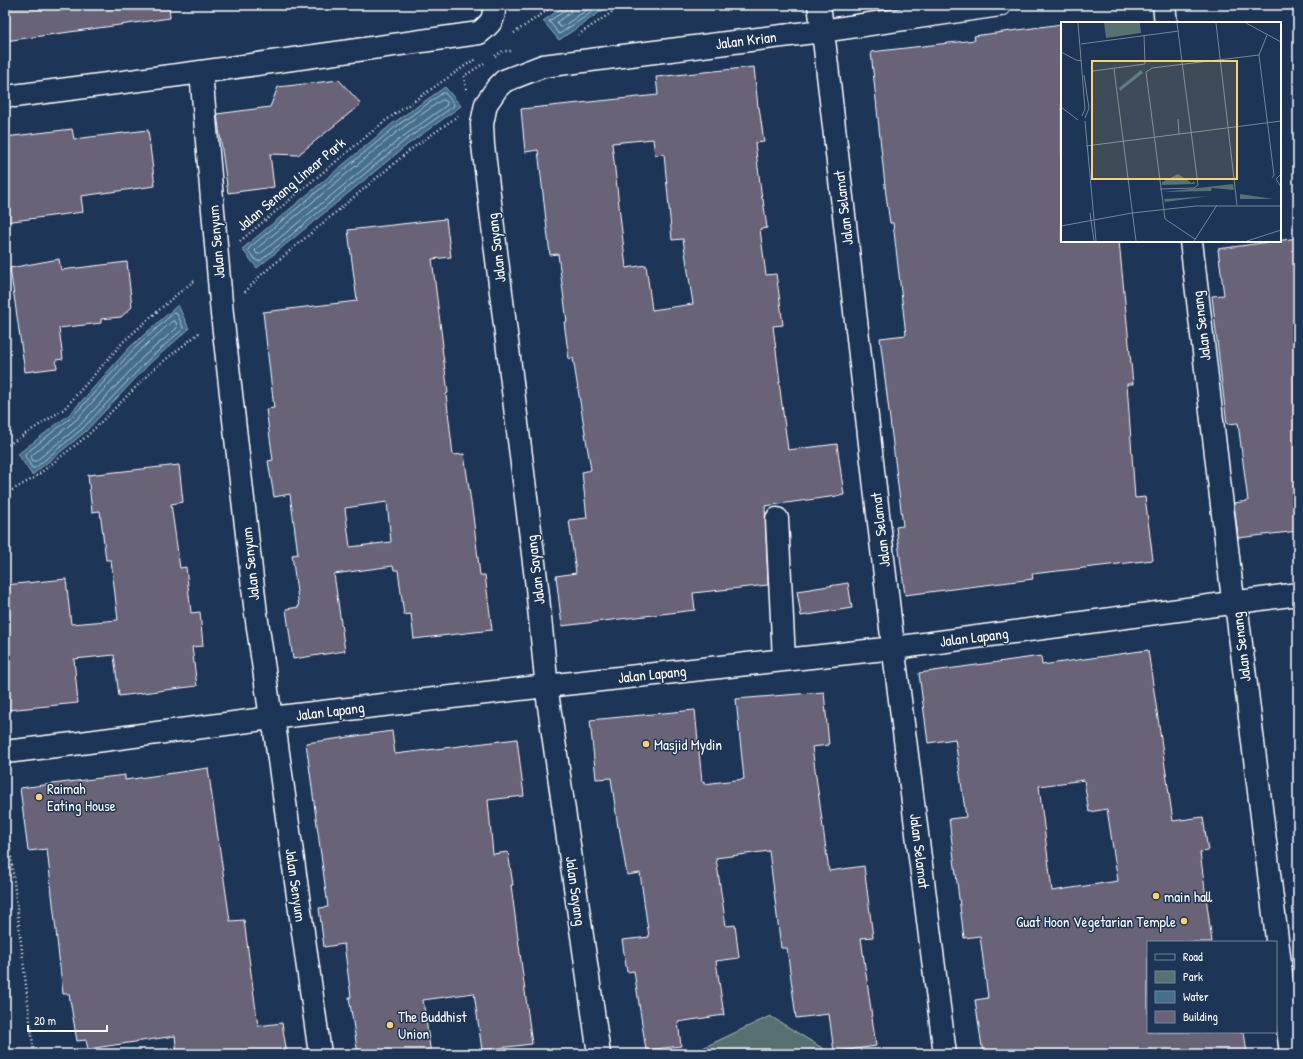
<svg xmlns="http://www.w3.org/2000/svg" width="1303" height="1059" font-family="'Patrick Hand',sans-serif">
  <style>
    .green { fill: #577270; stroke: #abb8b8 }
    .water { fill: #456f8d; stroke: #8fa9bb }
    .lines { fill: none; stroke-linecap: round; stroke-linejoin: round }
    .shore { stroke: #b5c5d1; stroke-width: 1 }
    .building { fill: #696378; stroke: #fff; fill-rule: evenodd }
    .minor-casing { stroke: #fff; stroke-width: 25 }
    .path { stroke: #fff; stroke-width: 2.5; stroke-dasharray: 1 3; stroke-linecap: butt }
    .minor { stroke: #1d3557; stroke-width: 22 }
    .poi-dot { fill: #ffd166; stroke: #1d3557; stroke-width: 1.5 }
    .labels { text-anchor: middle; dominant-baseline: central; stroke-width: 3; stroke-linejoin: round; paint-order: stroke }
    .street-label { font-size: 15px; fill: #fff; stroke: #1d3557 }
    .poi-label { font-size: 15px; fill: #fff; stroke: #1d3557; text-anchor: start }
    .inset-road { fill: none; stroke: #77869a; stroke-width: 1 }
    .view { fill: #ffd166; fill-opacity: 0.15; stroke: #ffd166; stroke-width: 2 }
    .inset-edge { fill: none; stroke: #fff; stroke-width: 2 }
  </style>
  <rect width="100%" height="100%" fill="#1d3557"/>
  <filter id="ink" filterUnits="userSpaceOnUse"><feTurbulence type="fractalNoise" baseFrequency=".025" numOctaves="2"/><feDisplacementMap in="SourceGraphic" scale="8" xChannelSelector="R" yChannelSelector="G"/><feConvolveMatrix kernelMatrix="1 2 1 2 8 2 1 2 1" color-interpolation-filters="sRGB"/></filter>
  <g filter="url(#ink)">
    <path class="green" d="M 770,1016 L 832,1054 L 690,1054 Z"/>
    <path class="water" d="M 566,5 L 608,5 L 606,8 L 559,40 L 543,21 Z
      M 445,87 L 461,106 L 407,145 L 257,268 L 242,249 L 392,124 Z
      M 178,305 L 189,329 L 150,363 L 85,432 L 32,475 L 18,454 L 70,414 L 130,347 Z"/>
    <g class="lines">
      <path class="shore" d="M 567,5 L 566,10 L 549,21 L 559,34 L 603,5
        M 572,5 L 570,13 L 557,22 L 560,27 L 562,27 L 594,5
        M 443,93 L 445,93 L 454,104 L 454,106 L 404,141 L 260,261 L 257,261 L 248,251 L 249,248 L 394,128 Z
        M 442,100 L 444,100 L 447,102 L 447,105 L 401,138 L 260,254 L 257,254 L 255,251 L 256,249 L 397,132 Z
        M 174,313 L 177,314 L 183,327 L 183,329 L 148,360 L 82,429 L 35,468 L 32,468 L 25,456 L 25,454 L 73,416 L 133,350 Z
        M 173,321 L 176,322 L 177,328 L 144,356 L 79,426 L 36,461 L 33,461 L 31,457 L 32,455 L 76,420 L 136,354 Z"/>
    </g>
    <path class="building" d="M 5,5 L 169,5 L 170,18 L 5,41 Z
      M 1062,24 L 1062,241 L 1119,241 L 1133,384 L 1127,384 L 1135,498 L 1145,497 L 1153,560 L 1032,574 L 1033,579 L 905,595 L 896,527 L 903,526 L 880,338 L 906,335 L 893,223 L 890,223 L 886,195 L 871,52 L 975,40 L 974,36 Z
      M 754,67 L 758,107 L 759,107 L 764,142 L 755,143 L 762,199 L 763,199 L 767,228 L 760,229 L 766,275 L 776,274 L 780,301 L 783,325 L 773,326 L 780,382 L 779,382 L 788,450 L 837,444 L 844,495 L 765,506 L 768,585 L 693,593 L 695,610 L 562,626 L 556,576 L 576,573 L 569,520 L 587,518 L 582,472 L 591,470 L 573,358 L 569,359 L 564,322 L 567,322 L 558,254 L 550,255 L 538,150 L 525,152 L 521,109 L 658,95 L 656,77 ZM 653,139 L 655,155 L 664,154 L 672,240 L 683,239 L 693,304 L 652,310 L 646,265 L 626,268 L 612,143 Z
      M 339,80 L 361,104 L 298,155 L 270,154 L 274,187 L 228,193 L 217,114 L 270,107 L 278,87 Z
      M 72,129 L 74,139 L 148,130 L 155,186 L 81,196 L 83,212 L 5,222 L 5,137 Z
      M 446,219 L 451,257 L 432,259 L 443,346 L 442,347 L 448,393 L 446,394 L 453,455 L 464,454 L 473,516 L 480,575 L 485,575 L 492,630 L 414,639 L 411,614 L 404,615 L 398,570 L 394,570 L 393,566 L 334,574 L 345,651 L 293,659 L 286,609 L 299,607 L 292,555 L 298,554 L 290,494 L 274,497 L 268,461 L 273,460 L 266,409 L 274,408 L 263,312 L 357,301 L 348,230 ZM 387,502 L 391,542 L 350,547 L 345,508 Z
      M 1298,238 L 1298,531 L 1238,538 L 1234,503 L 1248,501 L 1238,423 L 1227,424 L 1221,376 L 1212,296 L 1224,295 L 1218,249 Z
      M 59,259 L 61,270 L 127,262 L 132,307 L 121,317 L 101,319 L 101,323 L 59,328 L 63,359 L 56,360 L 57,368 L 25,372 L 10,268 Z
      M 179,465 L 183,502 L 171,504 L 180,568 L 186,567 L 191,613 L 200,612 L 203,646 L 192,647 L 197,686 L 119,696 L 114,655 L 74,659 L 78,703 L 7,710 L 5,693 L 5,585 L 66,579 L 71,624 L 118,620 L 111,560 L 106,560 L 100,511 L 92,512 L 88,475 Z
      M 848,583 L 852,608 L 801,616 L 797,591 Z
      M 1148,650 L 1173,821 L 1203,817 L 1208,851 L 1200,852 L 1212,942 L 1148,942 L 1148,1032 L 1244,1032 L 1247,1054 L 983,1054 L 975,1000 L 988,998 L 980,936 L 964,938 L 949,819 L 966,817 L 955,739 L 928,743 L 919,673 L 1041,656 L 1042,665 ZM 1084,780 L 1089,812 L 1107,809 L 1118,881 L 1052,891 L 1039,786 Z
      M 824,692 L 829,745 L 812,747 L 829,871 L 864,866 L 873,937 L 861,938 L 876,1046 L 834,1052 L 829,1014 L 796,1018 L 787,948 L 781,948 L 769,851 L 716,858 L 726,926 L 735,925 L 739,958 L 716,961 L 724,1015 L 678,1022 L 681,1046 L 646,1050 L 634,971 L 627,972 L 622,940 L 649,937 L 640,873 L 627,875 L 619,827 L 618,827 L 611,778 L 596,779 L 590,720 L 695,710 L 702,782 L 704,781 L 704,784 L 744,779 L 736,699 Z
      M 392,731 L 395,754 L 517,739 L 524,796 L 488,800 L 493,854 L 508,852 L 513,885 L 511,885 L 532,1044 L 482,1050 L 474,993 L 423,1000 L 431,1054 L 358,1054 L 349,997 L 351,997 L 344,944 L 324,947 L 319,908 L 328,907 L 306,743 Z
      M 208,768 L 230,921 L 244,920 L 258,1026 L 282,1023 L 287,1054 L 177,1054 L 175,1036 L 88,1049 L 86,1040 L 77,1041 L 69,994 L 63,994 L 47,849 L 28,851 L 20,788 L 125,775 L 125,780 Z"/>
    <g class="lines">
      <defs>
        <path id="minor" d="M 819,5 L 825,48 L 892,637 L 945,1054
          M 1164,5 L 1166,23
          M 201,72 L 222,314 L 256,614 L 271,718 L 275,731 L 320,1054
          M 14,96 L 186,74 L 479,33 C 490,24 495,20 494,5
          M 1191,241 L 1232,591 L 1236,603 L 1291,1054
          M 777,519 L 784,659
          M 5,752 L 73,744 L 271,718 L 546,686 L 894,648 L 1298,594
          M 599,1054 L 548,699 L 537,587 L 483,145 L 482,124 L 486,104 L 497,88 L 504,81 L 543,66 L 822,31 L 1000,5"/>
      </defs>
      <use href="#minor" class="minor-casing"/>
      <path class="path" d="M 514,33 L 555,5
        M 578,35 L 611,13 L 617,5
        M 495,56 L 503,51 L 511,51
        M 5,70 L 13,70
        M 466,89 L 464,76 L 486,62
        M 240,241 L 385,121 L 475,59
        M 245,292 L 261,275 L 410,150 L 458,116
        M 5,447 L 64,409 L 124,341 L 176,295 L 194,281
        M 5,494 L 34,478 L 87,436 L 155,368 L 199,333
        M 5,805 L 34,1054"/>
      <use href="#minor" class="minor"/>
    </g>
  </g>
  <g class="poi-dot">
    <circle cx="646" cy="744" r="4"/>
    <circle cx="39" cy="797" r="4"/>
    <circle cx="1156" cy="896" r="4"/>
    <circle cx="1184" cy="921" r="4"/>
    <circle cx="390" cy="1025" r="4"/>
  </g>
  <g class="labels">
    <g class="street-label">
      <text transform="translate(746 40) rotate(-7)">Jalan Krian</text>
      <text transform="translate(291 184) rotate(-40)">Jalan Senang Linear Park</text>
      <text transform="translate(843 208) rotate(-97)">Jalan Selamat</text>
      <text transform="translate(216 242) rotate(-95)">Jalan Senyum</text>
      <text transform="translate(496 248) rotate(-97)">Jalan Sayang</text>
      <text transform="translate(1201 326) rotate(-97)">Jalan Senang</text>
      <text transform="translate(880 530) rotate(-97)">Jalan Selamat</text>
      <text transform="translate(250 564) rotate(-96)">Jalan Senyum</text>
      <text transform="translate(535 570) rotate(-97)">Jalan Sayang</text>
      <text transform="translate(974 637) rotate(-7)">Jalan Lapang</text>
      <text transform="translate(1241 647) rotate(-97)">Jalan Senang</text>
      <text transform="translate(652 674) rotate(-6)">Jalan Lapang</text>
      <text transform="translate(330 711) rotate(-7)">Jalan Lapang</text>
      <text transform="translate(920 851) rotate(83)">Jalan Selamat</text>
      <text transform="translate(296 885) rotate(82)">Jalan Senyum</text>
      <text transform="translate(576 891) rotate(82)">Jalan Sayang</text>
    </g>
    <g class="poi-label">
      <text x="654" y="744">Masjid Mydin</text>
      <text x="47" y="788">Raimah<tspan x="47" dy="17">Eating House</tspan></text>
      <text x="1164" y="896">main hall</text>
      <text x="1176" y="921" text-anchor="end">Guat Hoon Vegetarian Temple</text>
      <text x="398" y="1016">The Buddhist<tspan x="398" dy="17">Union</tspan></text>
    </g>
  </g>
  <g transform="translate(1061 22)">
    <rect width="220" height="220" fill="#1d3557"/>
    <path d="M 43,1 L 79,1 L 80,11 L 45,16 ZM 117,152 L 131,161 L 133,159 L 134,162 L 101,163 L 101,160 ZM 172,162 L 173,168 L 151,166 L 150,169 L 102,170 ZM 179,172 L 213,177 L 179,177 ZM 149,174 L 104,180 L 103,177 L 135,175 Z" fill="#577270"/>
    <path d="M 80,48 L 82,51 L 59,69 L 58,66 Z" fill="#456f8d"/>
    <path class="inset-road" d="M 17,1 L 24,87 L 21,94M 155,1 L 176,183M 185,1 L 220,20M 206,13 L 198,33 L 213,153 L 211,156M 20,22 L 118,9M 0,30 L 15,38 L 21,39M 53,47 L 75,219M 32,49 L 84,42 L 83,13M 23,53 L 28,86 L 24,96M 0,85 L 17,98M 117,97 L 118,112M 24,99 L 35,219M 25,124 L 220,99M 220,152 L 215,157 L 220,165M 99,167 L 133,166 L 137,163 L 116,1M 29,191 L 33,219M 0,204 L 71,191 L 135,184 L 220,184M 134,217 L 104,197 L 85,50 L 91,46 L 198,33M 133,219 L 156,183M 186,219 L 220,208"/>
    <path class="view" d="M 31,39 L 176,39 L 176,157 L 31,157 Z"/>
    <rect width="220" height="220" class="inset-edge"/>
  </g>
  <rect width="1303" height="1059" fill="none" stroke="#1d3557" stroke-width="20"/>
  <rect x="10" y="10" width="1283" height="1039" fill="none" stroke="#fff" stroke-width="1.5" filter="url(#ink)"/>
  <rect x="1147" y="941" width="130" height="92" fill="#1d3557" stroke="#77869a"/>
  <rect x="1155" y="954" width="20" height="6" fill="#1d3557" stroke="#77869a"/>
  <text x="1183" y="961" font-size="12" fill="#ffffff">Road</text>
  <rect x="1155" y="971" width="20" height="12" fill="#577270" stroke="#77869a"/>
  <text x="1183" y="981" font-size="12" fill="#ffffff">Park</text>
  <rect x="1155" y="991" width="20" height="12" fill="#456f8d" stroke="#77869a"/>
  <text x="1183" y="1001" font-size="12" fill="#ffffff">Water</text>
  <rect x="1155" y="1011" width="20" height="12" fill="#696378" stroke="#77869a"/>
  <text x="1183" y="1021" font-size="12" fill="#ffffff">Building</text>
  <path d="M28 1025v6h79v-6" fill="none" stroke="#ffffff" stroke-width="2"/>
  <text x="34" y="1025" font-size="12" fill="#ffffff" stroke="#1d3557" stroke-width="3" paint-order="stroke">20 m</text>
</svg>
